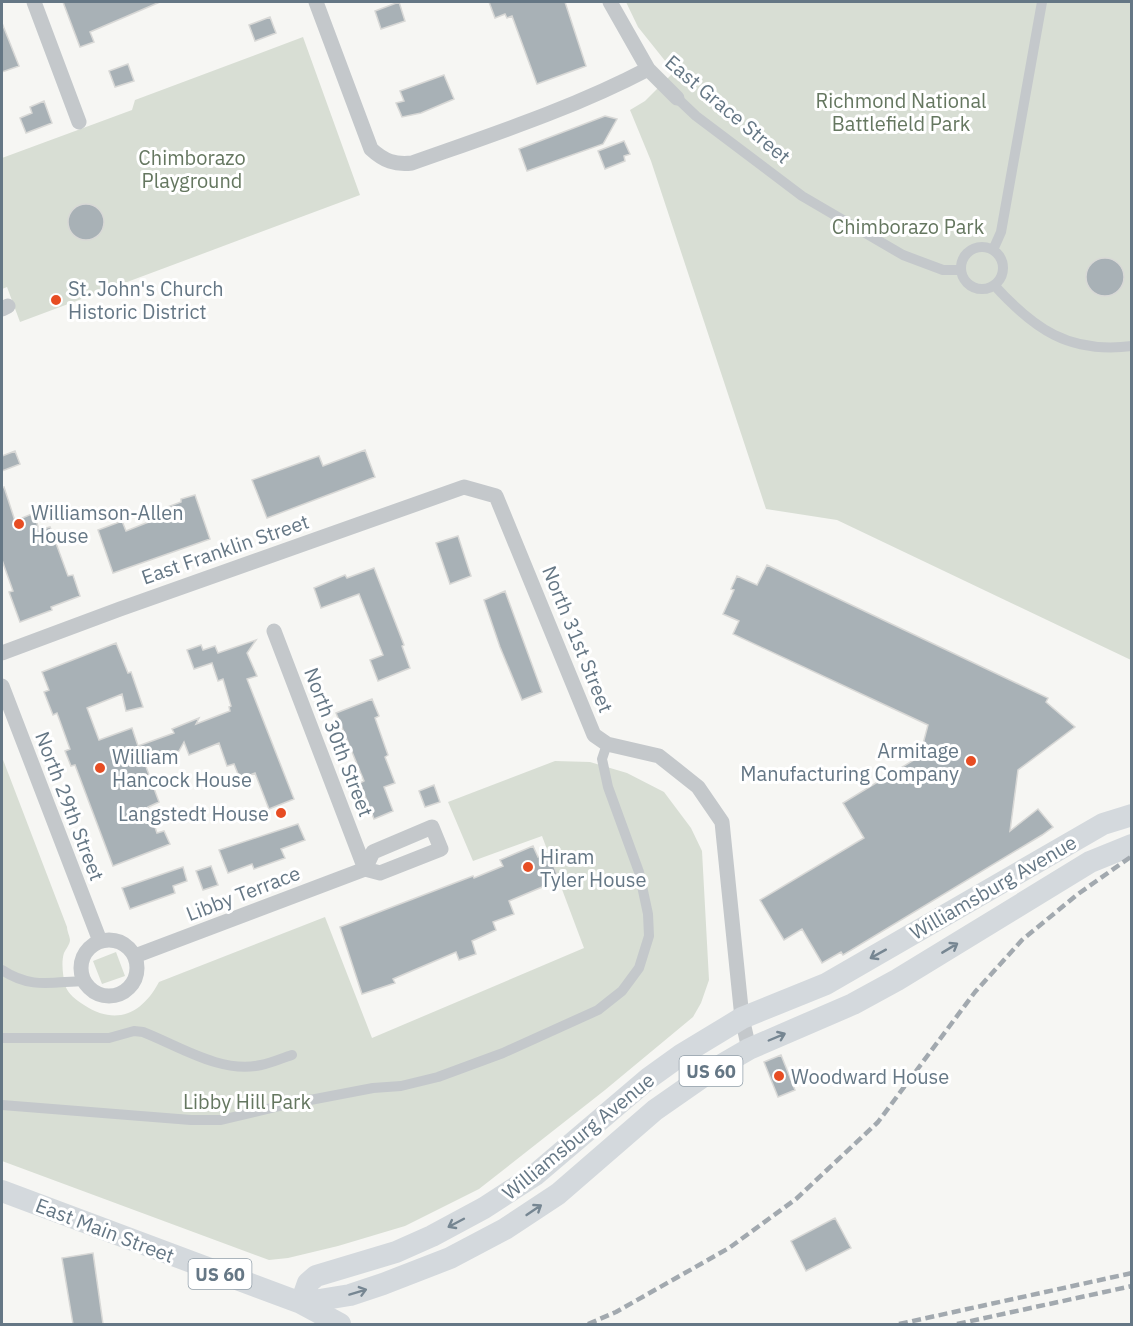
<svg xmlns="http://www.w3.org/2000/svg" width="1133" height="1326" font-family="'IBM Plex Sans',sans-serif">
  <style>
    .green { fill: #d8ded4 }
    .building { fill: #a8b1b6; stroke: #d8d8d6; stroke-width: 1.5 }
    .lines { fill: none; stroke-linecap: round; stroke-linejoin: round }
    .pedestrian { stroke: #c4c8cb; stroke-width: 10 }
    .minor { stroke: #c4c8cb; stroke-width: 15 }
    .primary { stroke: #d4d9dd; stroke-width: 22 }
    .rail { stroke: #a2a9af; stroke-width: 4.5; stroke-dasharray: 9 4.5; stroke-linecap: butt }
    .oneway { stroke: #768692 }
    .poi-dot { fill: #e74d23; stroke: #fff; stroke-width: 2 }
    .labels { text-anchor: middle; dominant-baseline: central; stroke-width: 6; stroke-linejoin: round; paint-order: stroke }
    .shield { fill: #fff; stroke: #93a0aa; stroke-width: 1.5 }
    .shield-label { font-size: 18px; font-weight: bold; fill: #657785 }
    .park-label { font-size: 20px; fill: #657760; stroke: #fff }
    .street-label { font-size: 20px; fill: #657785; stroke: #fff }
    .poi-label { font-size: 20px; fill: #657785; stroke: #fff; text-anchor: start }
  </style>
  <rect width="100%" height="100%" fill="#f6f6f3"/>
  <path class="green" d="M 626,2 L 1131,2 L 1131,660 L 837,520 L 766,509 L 651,161 L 630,110 L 645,101 L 674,72 L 638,27 Z
    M 303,37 L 360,195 L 20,322 L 7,287 L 2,289 L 2,158 L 132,110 L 135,100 Z
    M 2,757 L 67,927 C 67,931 70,937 70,940 C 70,944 66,949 64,953 C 61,962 63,976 65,985 C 68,994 76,1000 84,1005 C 116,1026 142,1014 159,982 L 325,917 L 372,1038 L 584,948 L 542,836 L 473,861 L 448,802 L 555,761 L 590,762 L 627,773 L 664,792 L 691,828 L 702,851 L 709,980 L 701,1003 L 693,1017 L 605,1090 L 479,1189 L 405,1226 L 338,1246 L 288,1258 L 269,1260 L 2,1161 Z
    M 116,952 L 125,976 L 102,984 L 93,961 Z"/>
  <path class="building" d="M 63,2 L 160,2 L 90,32 L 94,42 L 80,47 Z
    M 399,2 L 405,21 L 381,29 L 375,11 Z
    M 489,2 L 565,2 L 586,66 L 537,84 L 512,16 L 507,18 L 505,14 L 495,18 Z
    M 270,17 L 276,33 L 255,41 L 249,25 Z
    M 2,23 L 19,66 L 2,72 Z
    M 128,64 L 134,81 L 115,87 L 109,71 Z
    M 444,75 L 454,99 L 421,113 L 402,117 L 396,103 L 404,101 L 400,91 Z
    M 44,101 L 52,123 L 26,133 L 20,118 L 32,113 L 30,107 Z
    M 605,116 L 617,119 L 603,144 L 527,171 L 519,149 Z
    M 624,141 L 630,154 L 624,156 L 625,161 L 605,169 L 598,151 Z
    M68 222a18 18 0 1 1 36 0a18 18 0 1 1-36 0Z
    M1086 277a19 19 0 1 1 38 0a19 19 0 1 1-38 0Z
    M 365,450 L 375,477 L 267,518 L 252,480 L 319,456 L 323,466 Z
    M 15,451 L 20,464 L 2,471 L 2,456 Z
    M 4,487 L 15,521 L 34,513 L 39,530 L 50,527 L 68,576 L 73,575 L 80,596 L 51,607 L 52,610 L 20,622 L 9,592 L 13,591 L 2,560 L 2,488 Z
    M 195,495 L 210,539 L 113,573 L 98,530 L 122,521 L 126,531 L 141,525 L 167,515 L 165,508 L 181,502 L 181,499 Z
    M 458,536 L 471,576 L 450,584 L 436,543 Z
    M 767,565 L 1048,698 L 1046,702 L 1075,727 L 1018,770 L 1010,831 L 1038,809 L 1053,827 L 1042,835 L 843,955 L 841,952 L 822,963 L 802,929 L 784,940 L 760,900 L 864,838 L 843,803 L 927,752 L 923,744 L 928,725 L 733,634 L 739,621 L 723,614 L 734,590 L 731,589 L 737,576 L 757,585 Z
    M 374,568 L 404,645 L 402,646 L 410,668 L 378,681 L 370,660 L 383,655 L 359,594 L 321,608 L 314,588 L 345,575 L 347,578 Z
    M 505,591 L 542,692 L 522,700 L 500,647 L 484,600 Z
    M 256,640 L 247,653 L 257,676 L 247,679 L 294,799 L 269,809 L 255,773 L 240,779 L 234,764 L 227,766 L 219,743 L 189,755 L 184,742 L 179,751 L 145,764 L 159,802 L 148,807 L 157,833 L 164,831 L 170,844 L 113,866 L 75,765 L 71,766 L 65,751 L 70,749 L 57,713 L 53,715 L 44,692 L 49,690 L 42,672 L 116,643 L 128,673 L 131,672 L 143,707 L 126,711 L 122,694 L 87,708 L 99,740 L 132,728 L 138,746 L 174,733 L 172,729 L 199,718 L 196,724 L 230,711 L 229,707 L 231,706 L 223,679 L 218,681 L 212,663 L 194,669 L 187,650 L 201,645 L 203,650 L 215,646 L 218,653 Z
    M 372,699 L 379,716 L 375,718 L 388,755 L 385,757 L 395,783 L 384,787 L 393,811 L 374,819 L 360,783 L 364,781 L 336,713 Z
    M 434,785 L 440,802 L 425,807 L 419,791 Z
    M 298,824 L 305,840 L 281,849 L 285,858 L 254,869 L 252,864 L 228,873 L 219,850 Z
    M 533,846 L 538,857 L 548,852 L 557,874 L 545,879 L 547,885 L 509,901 L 514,914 L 493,922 L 496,930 L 472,941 L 476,954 L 459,960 L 456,952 L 393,979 L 395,983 L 362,994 L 340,927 L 473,876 L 474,878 L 503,866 L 500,860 Z
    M 211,866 L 218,885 L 203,890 L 196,871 Z
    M 183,867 L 187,881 L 173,886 L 175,893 L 130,909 L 122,888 Z
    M 781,1055 L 795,1090 L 778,1097 L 764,1062 Z
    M 835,1218 L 851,1248 L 806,1271 L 791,1241 Z
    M 93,1253 L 103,1324 L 73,1324 L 62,1258 Z"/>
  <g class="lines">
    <path class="pedestrian" d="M 677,98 L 696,116 L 802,196 L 903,255 L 943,270 L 961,270
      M961 268a21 21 0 1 1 42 0a21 21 0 1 1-42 0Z
      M 993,250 L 1001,232 L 1042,2
      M 994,285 C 1034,329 1069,354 1132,346
      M 2,970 C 31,989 51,982 84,981
      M 2,1038 L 109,1038 L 134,1031 L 143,1032 C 179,1046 221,1074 261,1065 C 272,1063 282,1058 292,1055
      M 2,1105 L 191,1120 L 221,1120 L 284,1105 L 373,1088 L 401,1086 L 438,1077 L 503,1053 L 598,1010 L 622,991 L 639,968 L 649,936 L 648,914 L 639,872 L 608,787 L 602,759 L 607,744"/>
    <path class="minor" d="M 34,2 L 79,122
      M 316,2 L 371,149 C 384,161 395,165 412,163 C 491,135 574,108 648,69
      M 610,2 L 648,69 L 677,98
      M 2,309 L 8,306
      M 274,631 L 365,869
      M 2,653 L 120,609 L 464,487 L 496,496 L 594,735 L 607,744 L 659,756 L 698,787 L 722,822 L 742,1018 L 749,1049
      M 2,686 L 100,941
      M81 968a28 28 0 1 1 56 0a28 28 0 1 1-56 0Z
      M 135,956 L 365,869 L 380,873 L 441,849 L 432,827 L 373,852 L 365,869"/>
    <path class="primary" d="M 2,1191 L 301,1303 L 340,1324
      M 301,1303 L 308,1283 L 316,1276 L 396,1252 L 432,1236 L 484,1208 L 535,1175 L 649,1078 L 681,1055 L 742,1018 L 826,984 L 1103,824 L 1132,815
      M 301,1303 L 350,1295 L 383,1284 L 450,1258 L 505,1229 L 558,1194 L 655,1110 L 711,1071 L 749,1049 L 853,1004 L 897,980 L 1090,862 L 1132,845"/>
    <path class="rail" d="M 588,1324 L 616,1312 L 729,1248 L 796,1199 L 878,1122 L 975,992 L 1022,940 L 1078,894 L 1132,856
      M 899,1324 L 1132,1273
      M 957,1324 L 1132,1286"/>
  </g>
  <defs><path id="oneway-shaft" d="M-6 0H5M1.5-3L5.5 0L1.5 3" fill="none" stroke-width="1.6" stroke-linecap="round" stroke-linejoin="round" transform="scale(1.5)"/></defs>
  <g class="oneway">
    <use href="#oneway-shaft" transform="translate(950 948) rotate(-31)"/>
    <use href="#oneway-shaft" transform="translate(878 954) rotate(151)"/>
    <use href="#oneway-shaft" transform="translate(777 1037) rotate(-23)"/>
    <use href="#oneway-shaft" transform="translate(534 1210) rotate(-34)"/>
    <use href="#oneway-shaft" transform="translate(456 1223) rotate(152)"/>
    <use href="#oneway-shaft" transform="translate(358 1292) rotate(-17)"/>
  </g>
  <g class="poi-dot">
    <circle cx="56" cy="300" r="6"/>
    <circle cx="19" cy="524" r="6"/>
    <circle cx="971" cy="761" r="6"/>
    <circle cx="100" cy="768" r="6"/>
    <circle cx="281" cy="813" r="6"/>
    <circle cx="528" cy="867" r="6"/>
    <circle cx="779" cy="1076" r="6"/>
  </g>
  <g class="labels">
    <g class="shield">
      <rect x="679.5" y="1056" width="63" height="30" rx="4.5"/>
      <rect x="188.5" y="1259" width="63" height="30" rx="4.5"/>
    </g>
    <g class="shield-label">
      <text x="711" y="1071">US 60</text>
      <text x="220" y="1274">US 60</text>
    </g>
    <g class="park-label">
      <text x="901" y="100">Richmond National<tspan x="901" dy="23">Battlefield Park</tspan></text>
      <text x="192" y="157">Chimborazo<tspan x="192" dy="23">Playground</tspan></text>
      <text x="908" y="226">Chimborazo Park</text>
      <text x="247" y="1101">Libby Hill Park</text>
    </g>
    <g class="street-label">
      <text transform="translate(728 109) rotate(40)">East Grace Street</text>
      <text transform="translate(225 549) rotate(-19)">East Franklin Street</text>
      <text transform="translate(578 639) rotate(68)">North 31st Street</text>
      <text transform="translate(339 742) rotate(69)">North 30th Street</text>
      <text transform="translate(70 806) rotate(69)">North 29th Street</text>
      <text transform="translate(993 887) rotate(-30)">Williamsburg Avenue</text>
      <text transform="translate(243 893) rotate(-21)">Libby Terrace</text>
      <text transform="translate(578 1136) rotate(-39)">Williamsburg Avenue</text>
      <text transform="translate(105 1230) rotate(21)">East Main Street</text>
    </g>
    <g class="poi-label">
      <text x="68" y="288">St. John's Church<tspan x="68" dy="23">Historic District</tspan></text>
      <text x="31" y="512">Williamson-Allen<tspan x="31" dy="23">House</tspan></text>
      <text x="959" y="750" text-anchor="end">Armitage<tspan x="959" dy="23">Manufacturing Company</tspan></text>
      <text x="112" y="756">William<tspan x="112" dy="23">Hancock House</tspan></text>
      <text x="269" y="813" text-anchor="end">Langstedt House</text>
      <text x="540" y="856">Hiram<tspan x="540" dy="23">Tyler House</tspan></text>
      <text x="791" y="1076">Woodward House</text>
    </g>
  </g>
  <rect width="1133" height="1326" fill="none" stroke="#657785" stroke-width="6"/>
</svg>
